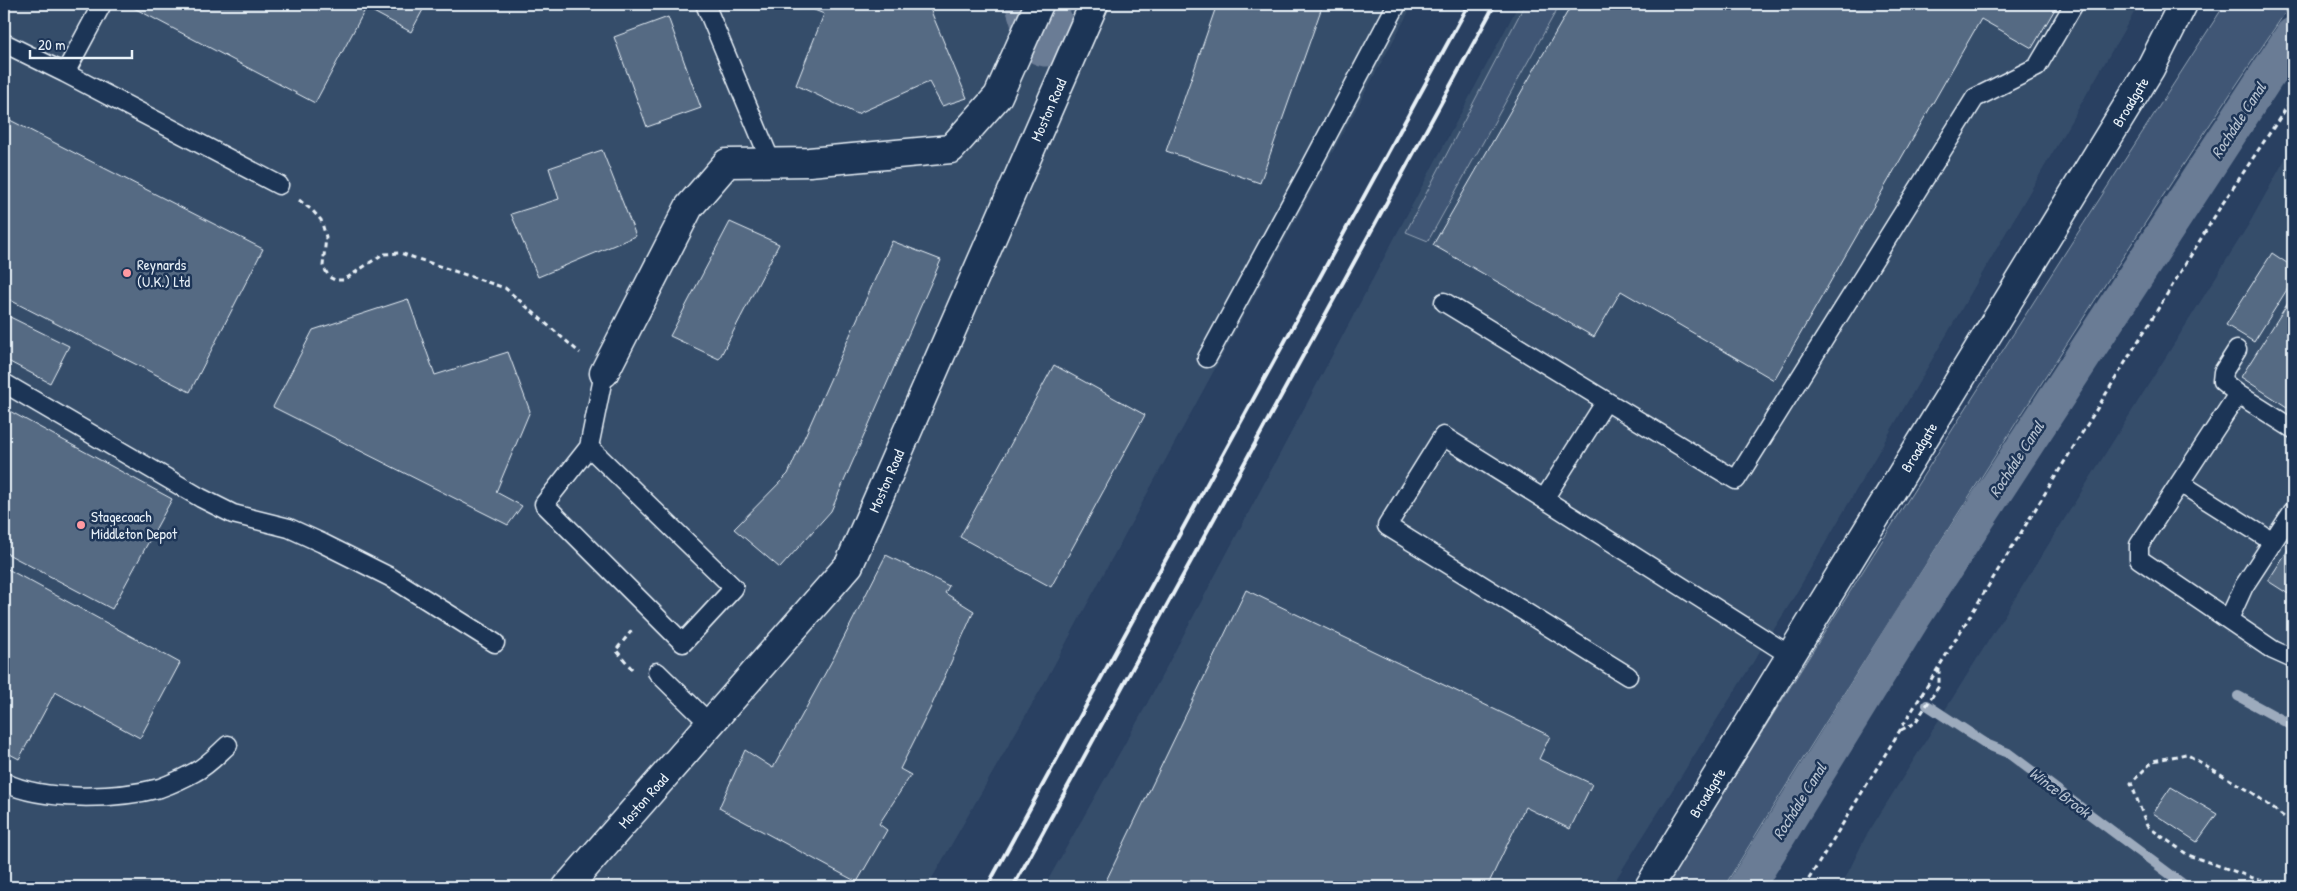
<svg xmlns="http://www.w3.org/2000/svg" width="2297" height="891" font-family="'Patrick Hand',sans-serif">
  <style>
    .built { fill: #364d6b }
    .green { fill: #415774; stroke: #94a4b6 }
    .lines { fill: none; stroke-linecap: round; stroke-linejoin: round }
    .stream { stroke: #9dabbd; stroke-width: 10 }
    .canal { stroke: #6b7c95; stroke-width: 36 }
    .river { stroke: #6b7c95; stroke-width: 61 }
    .building { fill: #556a83; stroke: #e8f1f8 }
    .service-casing { stroke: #e8f1f8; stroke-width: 21 }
    .minor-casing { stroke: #e8f1f8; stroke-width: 31 }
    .tertiary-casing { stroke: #e8f1f8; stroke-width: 31 }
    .path { stroke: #e8f1f8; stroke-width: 3; stroke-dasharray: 5 4; stroke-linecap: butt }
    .service { stroke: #1d3557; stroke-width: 18 }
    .minor { stroke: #1d3557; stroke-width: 28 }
    .tertiary { stroke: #1d3557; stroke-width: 28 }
    .rail { stroke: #e8f1f8; stroke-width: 4 }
    .poi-dot { fill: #ff9aa2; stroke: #1d3557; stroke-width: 2 }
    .labels { text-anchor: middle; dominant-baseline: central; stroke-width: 5; stroke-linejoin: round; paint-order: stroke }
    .street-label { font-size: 15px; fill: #e8f1f8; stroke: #1d3557 }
    .poi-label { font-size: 15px; fill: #e8f1f8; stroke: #1d3557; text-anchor: start }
    .water-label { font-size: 16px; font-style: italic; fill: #b6c2d0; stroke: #1d3557 }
  </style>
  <rect width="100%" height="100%" fill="#294061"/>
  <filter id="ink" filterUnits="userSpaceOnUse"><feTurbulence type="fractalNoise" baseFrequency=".02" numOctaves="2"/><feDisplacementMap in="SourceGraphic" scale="10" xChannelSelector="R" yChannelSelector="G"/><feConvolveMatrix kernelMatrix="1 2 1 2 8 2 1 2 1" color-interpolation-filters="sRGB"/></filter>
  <g filter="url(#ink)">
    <path class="built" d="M 4,4 L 1413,4 L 1047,678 L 927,887 L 4,887 Z
      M 1519,4 L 2139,4 L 1791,602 L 1611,887 L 1044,887 L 1141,715 Z
      M 2293,145 L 2293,887 L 1841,887 L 1865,838 L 2249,224 Z"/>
    <path class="green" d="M 1525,4 L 1560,4 L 1428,241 L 1406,232 Z
      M 2225,4 L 2291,4 C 2184,161 2081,321 1979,481 C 1893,616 1807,750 1724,887 L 1666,887 C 1849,590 2036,297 2225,4 Z"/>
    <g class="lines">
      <path class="stream" d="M 2238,696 L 2293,726
        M 1927,705 L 1988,745 L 2008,753 L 2187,887"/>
      <path class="canal" d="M 1746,887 L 1911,620 L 2293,35"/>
      <path class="river" d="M 1036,4 L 1046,36"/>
    </g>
    <path class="building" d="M 136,4 L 426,4 L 411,32 L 366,8 L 315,103 L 134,8 Z
      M 800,4 L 928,4 L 967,98 L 942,106 L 929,82 L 857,114 L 796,85 L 824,14 Z
      M 1217,4 L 1323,4 L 1260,183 L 1166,151 Z
      M 1572,4 L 2058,4 L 2032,48 L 1981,19 L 1774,380 L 1621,291 L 1594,337 L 1433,245 Z
      M 668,17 L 701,108 L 647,127 L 614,37 Z
      M 4,117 L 263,249 L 190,392 L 4,297 Z
      M 602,150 L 636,236 L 538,277 L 511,214 L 559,199 L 549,168 Z
      M 730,222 L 779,244 L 719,359 L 670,336 Z
      M 892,241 L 941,260 L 831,511 L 780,568 L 734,529 L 788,474 Z
      M 2272,253 L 2293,267 L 2293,280 L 2254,342 L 2226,325 Z
      M 2293,295 L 2293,411 L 2241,377 Z
      M 408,299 L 435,375 L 508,352 L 530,411 L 496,492 L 522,506 L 508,525 L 273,407 L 313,330 Z
      M 4,314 L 69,346 L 50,383 L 4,359 Z
      M 1054,365 L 1145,415 L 1051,587 L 960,537 Z
      M 4,408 L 172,499 L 112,609 L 4,552 Z
      M 2293,542 L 2293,597 L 2268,581 Z
      M 886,555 L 949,586 L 945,593 L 974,611 L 930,709 L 900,769 L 911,775 L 879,824 L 887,830 L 857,882 L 719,808 L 745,750 L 773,768 L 834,657 Z
      M 4,567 L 180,663 L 140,738 L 55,692 L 19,759 L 4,751 Z
      M 1246,590 L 1550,736 L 1539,759 L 1592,784 L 1570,829 L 1525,807 L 1487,887 L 1103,887 Z
      M 2171,787 L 2217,814 L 2197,842 L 2153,813 Z"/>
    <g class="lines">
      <defs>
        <path id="service" d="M 705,4 L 771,162
          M 4,43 L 65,73 L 279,185
          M 65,73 L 102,4
          M 1444,302 L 1606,401
          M 2237,350 L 2223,372 L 2222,381 L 2238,394 L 2293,429
          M 1207,358 L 1310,168 L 1397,4
          M 4,383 L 201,498 L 233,514 L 289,528 L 322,543 L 390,577 L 495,643
          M 2238,394 L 2139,545 L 2139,559 L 2273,650 L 2293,659
          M 589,447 L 734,588 L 683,643 L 544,504 L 589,447 L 604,373
          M 2180,483 L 2273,542
          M 1544,499 L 1443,436 L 1387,526 L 1628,676
          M 2229,619 L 2244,586 L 2293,511
          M 1791,656 L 1544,499 L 1606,401 L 1736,480 L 1975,98 L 2037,67 L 2074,4
          M 657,672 L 710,724
          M 4,782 C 43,802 118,799 160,788 C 171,784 184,778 195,772 C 207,766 218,754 228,745"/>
        <g id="minor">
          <path d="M 604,373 L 689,207 L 727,163 L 809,162 L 951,149 L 998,96 L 1039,4"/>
          <path id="s1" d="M 567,887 L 849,565 L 1094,4"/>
        </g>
        <g id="tertiary">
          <path id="s2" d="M 1649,887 L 2150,69 L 2183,4"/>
        </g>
      </defs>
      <use href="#service" class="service-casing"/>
      <use href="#minor" class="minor-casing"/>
      <use href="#tertiary" class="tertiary-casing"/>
      <path class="path" d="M 299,200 L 313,211 L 321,220 L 326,237 L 323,266 L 329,277 L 335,280 L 344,280 L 383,254 L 400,253 L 505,288 L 580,353
        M 632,669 L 616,650 L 633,629
        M 1901,730 L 1915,723 L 1939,686 L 1939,667
        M 1804,887 L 2221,206 L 2293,98
        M 2279,887 L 2188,855 L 2147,826 L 2131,783 L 2153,761 L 2186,754 L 2253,793 L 2293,824"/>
      <use href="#service" class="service"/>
      <use href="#minor" class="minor"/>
      <use href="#tertiary" class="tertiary"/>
      <path class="rail" d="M 987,887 L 1469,4
        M 1013,887 L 1495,4"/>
    </g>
  </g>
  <g class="poi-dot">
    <circle cx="127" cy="273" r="5"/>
    <circle cx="81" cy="525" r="5"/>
  </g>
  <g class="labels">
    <g class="street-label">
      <text stroke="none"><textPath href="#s2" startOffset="921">Broadgate</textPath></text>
      <text stroke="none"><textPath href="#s1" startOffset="925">Moston Road</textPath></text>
      <text stroke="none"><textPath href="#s2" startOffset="516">Broadgate</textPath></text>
      <text stroke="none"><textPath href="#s1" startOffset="520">Moston Road</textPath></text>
      <text stroke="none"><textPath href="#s2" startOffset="111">Broadgate</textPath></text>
      <text stroke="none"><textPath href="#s1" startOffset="115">Moston Road</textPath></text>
    </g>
    <g class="poi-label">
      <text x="137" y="264">Reynards<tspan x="137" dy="17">(U.K.) Ltd</tspan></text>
      <text x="91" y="516">Stagecoach<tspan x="91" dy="17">Middleton Depot</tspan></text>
    </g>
    <g class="water-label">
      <text transform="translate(2238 120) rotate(-57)">Rochdale Canal</text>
      <text transform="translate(2016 459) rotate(-57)">Rochdale Canal</text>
      <text transform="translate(2060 792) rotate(37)">Wince Brook</text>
      <text transform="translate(1799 801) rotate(-58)">Rochdale Canal</text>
    </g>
  </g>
  <rect width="2297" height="891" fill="none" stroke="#1d3557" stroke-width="20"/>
  <rect x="10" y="10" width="2277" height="871" fill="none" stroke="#e8f1f8" stroke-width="2" filter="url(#ink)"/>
  <path d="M30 50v8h102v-8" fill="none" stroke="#e8f1f8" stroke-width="2.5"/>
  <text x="38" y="50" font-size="15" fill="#e8f1f8" stroke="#1d3557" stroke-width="4" paint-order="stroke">20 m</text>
</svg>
